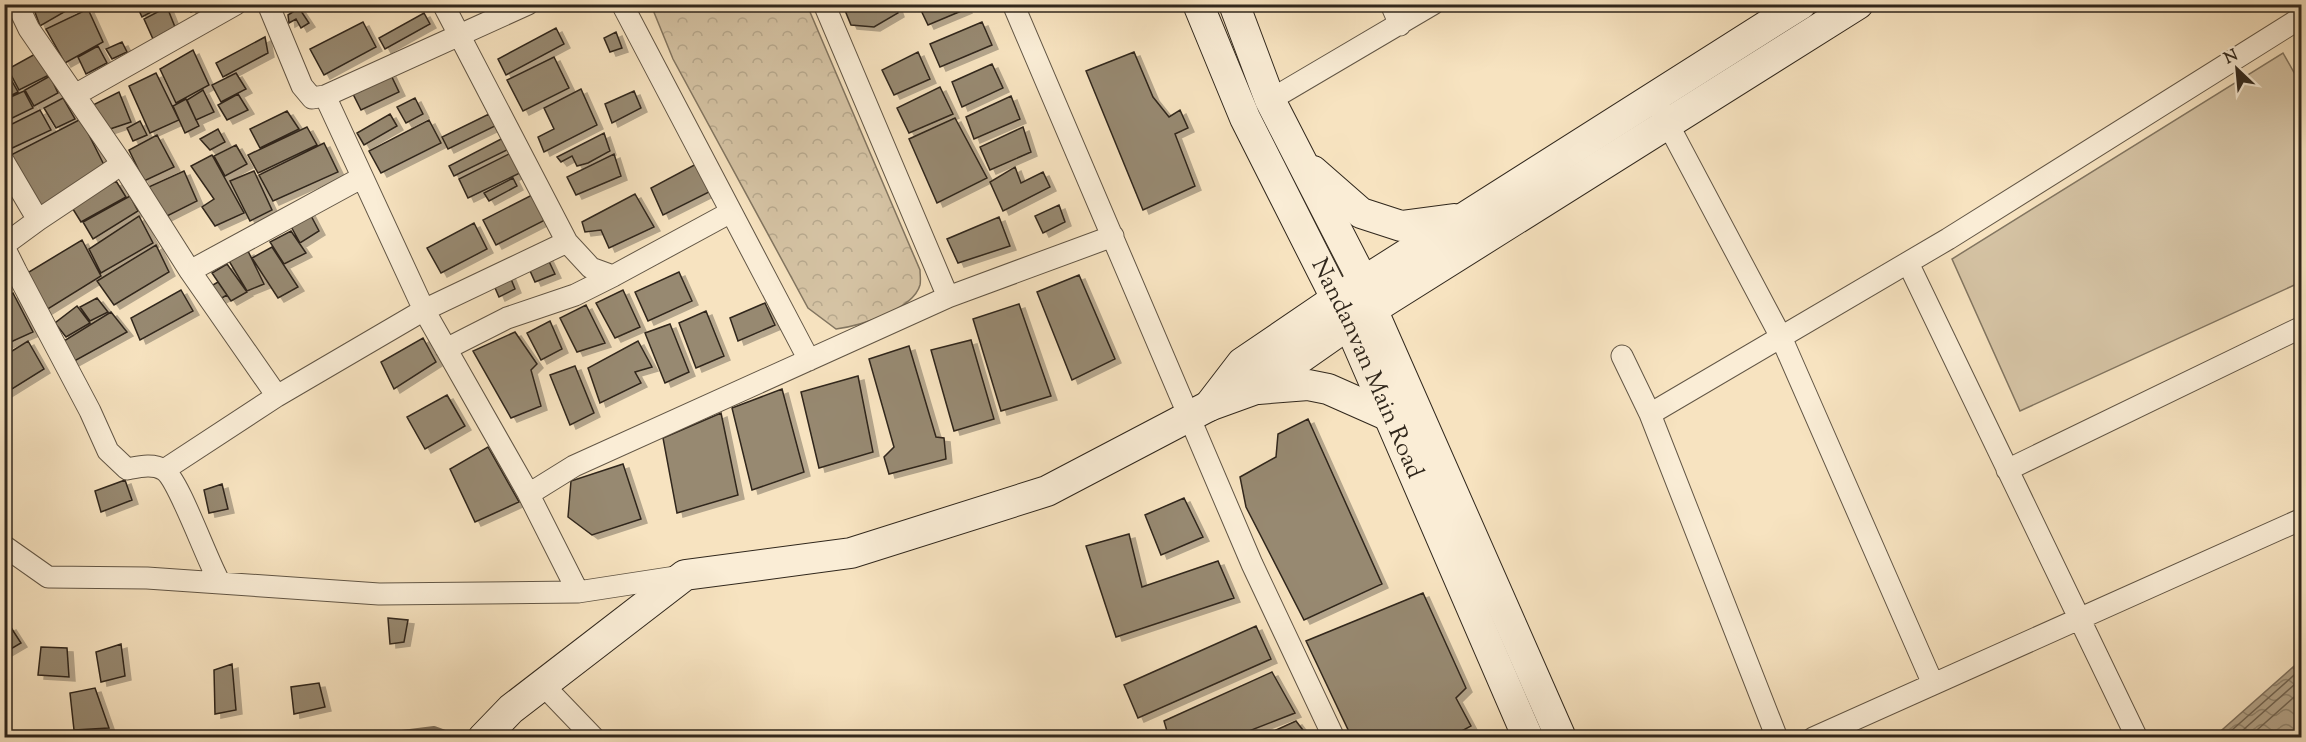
<svg xmlns="http://www.w3.org/2000/svg" width="2306" height="742" font-family="'Sorts Mill Goudy',serif">
  <style>
    .green { fill: #d5c3a4; stroke: #827560; stroke-width: 1.5 }
    .park { fill: url(#park-crowns); stroke: #827560; stroke-width: 1.5 }
    .water { fill: url(#water-waves); stroke: #7f715d; stroke-width: 1.5 }
    .lines { fill: none; stroke-linecap: round; stroke-linejoin: round }
    .shore { stroke: #726552; stroke-width: 1.5 }
    .stream { stroke: #7f715d; stroke-width: 8 }
    .building { fill: #978971; stroke: #30271c; stroke-width: 1.5; filter: url(#shadow) }
    .street-casing { stroke: #625645; stroke-width: 23 }
    .secondary-casing { stroke: #30271c; stroke-width: 32 }
    .street { stroke: #faedd6; stroke-width: 21 }
    .secondary { stroke: #faedd6; stroke-width: 30 }
    .labels { text-anchor: middle; dominant-baseline: central; stroke-width: 6; stroke-linejoin: round; paint-order: stroke }
    .street-label { font-size: 24px; fill: #30271c; stroke: #faedd6 }
  </style>
  <defs>
    <pattern id="park-crowns" width="20" height="18" patternUnits="userSpaceOnUse" patternTransform="scale(1.5)"><rect width="20" height="18" fill="#d5c3a4"/><path d="M2 6a3 3 0 1 1 6 0M12 15a3 3 0 1 1 6 0" fill="none" stroke="#b7a88d"/></pattern>
    <pattern id="water-waves" width="16" height="10" patternUnits="userSpaceOnUse" patternTransform="scale(1.5)"><rect width="16" height="10" fill="#b3a388"/><path d="M0 5q4-4 8 0t8 0" fill="none" stroke="#92856e"/></pattern>
    <filter id="shadow"><feDropShadow dx="6" dy="4" stdDeviation="0" flood-color="#0004"/></filter>
  </defs>
  <rect width="100%" height="100%" fill="#f7e3c0"/>
  <filter id="stains"><feTurbulence type="fractalNoise" baseFrequency=".00333" numOctaves="4"/><feColorMatrix values="0 0 0 0 .2 0 0 0 0 .09 0 0 0 0 .02 0 0 0 .5 -.17"/></filter>
  <radialGradient id="worn" r=".72"><stop offset=".6" stop-color="#630" stop-opacity="0"/><stop offset="1" stop-color="#630" stop-opacity=".3"/></radialGradient>
  <path class="green" d="M 2283,53 L 2301,85 L 2301,282 L 2020,411 L 1952,259 Z"/>
  <path class="park" d="M 651,5 L 807,5 L 920,270 C 920,275 921,280 920,285 C 913,310 859,326 836,329 L 808,308 L 673,59 Z"/>
  <path class="water" d="M 2301,660 L 2301,737 L 2214,737 Z"/>
  <g class="lines">
    <path class="shore" d="M 2223,738 L 2302,668
      M 2234,738 L 2302,678
      M 2248,738 L 2302,690"/>
    <path class="stream" d="M 370,738 L 434,730 L 456,738"/>
  </g>
  <path class="building" d="M 32,4 L 78,4 L 40,26 Z
    M 136,4 L 166,4 L 142,17 Z
    M 188,4 L 209,4 L 191,12 Z
    M 851,4 L 895,4 L 898,13 L 874,27 L 851,25 L 844,8 Z
    M 918,4 L 964,4 L 966,9 L 928,25 Z
    M 167,7 L 175,27 L 153,39 L 144,19 Z
    M 299,8 L 309,23 L 301,28 L 296,19 L 289,23 L 288,15 Z
    M 88,9 L 103,42 L 65,63 L 46,29 Z
    M 424,13 L 430,24 L 385,49 L 379,38 Z
    M 363,22 L 376,47 L 324,75 L 310,49 Z
    M 982,22 L 992,45 L 940,67 L 930,44 Z
    M 556,28 L 564,44 L 506,75 L 498,59 Z
    M 616,32 L 622,48 L 610,52 L 604,38 Z
    M 265,37 L 268,53 L 223,77 L 216,63 Z
    M 122,42 L 127,52 L 112,59 L 106,49 Z
    M 98,46 L 107,63 L 86,74 L 78,57 Z
    M 193,50 L 209,85 L 176,103 L 160,69 Z
    M 918,52 L 930,79 L 894,95 L 882,70 Z
    M 1134,52 L 1153,97 L 1169,117 L 1180,110 L 1188,128 L 1175,134 L 1195,186 L 1143,210 L 1086,71 Z
    M 37,53 L 49,75 L 19,90 L 8,69 Z
    M 554,57 L 569,88 L 523,111 L 507,80 Z
    M 992,64 L 1003,88 L 962,107 L 952,82 Z
    M 156,73 L 179,120 L 150,133 L 129,86 Z
    M 236,73 L 246,89 L 221,102 L 212,85 Z
    M 390,73 L 399,92 L 361,110 L 352,92 Z
    M 8,74 L 18,92 L 4,99 L 4,76 Z
    M 50,76 L 58,93 L 34,106 L 25,90 Z
    M 940,87 L 953,114 L 909,133 L 897,108 Z
    M 581,89 L 597,125 L 544,152 L 538,137 L 554,129 L 544,108 Z
    M 203,90 L 214,112 L 196,120 L 187,100 Z
    M 24,91 L 33,108 L 4,122 L 4,100 Z
    M 634,91 L 641,108 L 612,123 L 605,104 Z
    M 119,92 L 131,122 L 104,131 L 91,106 Z
    M 238,94 L 248,110 L 227,120 L 218,105 Z
    M 1011,96 L 1020,119 L 974,139 L 966,117 Z
    M 63,98 L 75,119 L 56,128 L 44,108 Z
    M 415,98 L 423,114 L 406,123 L 397,107 Z
    M 186,99 L 199,126 L 185,133 L 173,106 Z
    M 40,110 L 51,130 L 8,150 L 4,145 L 4,128 Z
    M 287,111 L 299,129 L 260,148 L 250,129 Z
    M 390,114 L 397,126 L 364,145 L 357,133 Z
    M 489,114 L 495,126 L 448,149 L 442,137 Z
    M 955,118 L 987,178 L 937,203 L 909,139 Z
    M 81,119 L 106,169 L 41,210 L 9,156 Z
    M 429,120 L 441,143 L 381,173 L 369,151 Z
    M 140,121 L 147,135 L 133,141 L 127,128 Z
    M 307,127 L 317,145 L 258,173 L 248,155 Z
    M 1023,127 L 1031,152 L 990,170 L 980,147 Z
    M 218,129 L 225,142 L 210,150 L 200,139 Z
    M 604,133 L 610,151 L 588,163 L 577,166 L 572,156 L 561,162 L 557,157 Z
    M 157,135 L 174,167 L 144,181 L 129,150 Z
    M 503,138 L 509,149 L 454,176 L 449,166 Z
    M 324,143 L 338,172 L 273,201 L 259,175 Z
    M 236,145 L 247,164 L 225,176 L 214,156 Z
    M 513,152 L 522,172 L 468,198 L 459,179 Z
    M 614,154 L 621,176 L 576,195 L 567,177 Z
    M 212,155 L 244,213 L 215,226 L 202,207 L 214,199 L 191,166 Z
    M 700,162 L 715,189 L 663,215 L 651,188 Z
    M 1015,167 L 1021,183 L 1043,172 L 1050,187 L 1003,211 L 990,182 Z
    M 184,171 L 197,201 L 161,219 L 142,190 Z
    M 254,171 L 272,210 L 250,221 L 230,181 Z
    M 513,178 L 517,186 L 489,201 L 484,193 Z
    M 116,181 L 126,197 L 81,222 L 71,206 Z
    M 536,193 L 549,218 L 496,245 L 483,220 Z
    M 635,194 L 654,227 L 609,248 L 601,230 L 585,232 L 582,222 Z
    M 130,196 L 138,211 L 93,239 L 83,222 Z
    M 1059,205 L 1065,222 L 1043,233 L 1035,216 Z
    M 308,210 L 319,231 L 300,243 L 288,221 Z
    M 139,216 L 153,243 L 101,273 L 89,249 Z
    M 999,217 L 1010,246 L 958,263 L 947,239 Z
    M 474,223 L 487,249 L 441,273 L 427,248 Z
    M 291,231 L 306,253 L 284,264 L 270,242 Z
    M 82,240 L 101,276 L 43,312 L 24,275 Z
    M 156,245 L 169,272 L 114,305 L 97,281 Z
    M 272,247 L 298,287 L 278,298 L 252,258 Z
    M 248,251 L 264,284 L 247,291 L 229,261 Z
    M 546,255 L 555,274 L 535,282 L 527,264 Z
    M 227,264 L 247,292 L 231,301 L 212,273 Z
    M 679,272 L 692,301 L 648,321 L 635,292 Z
    M 509,274 L 515,289 L 499,297 L 492,281 Z
    M 1079,275 L 1115,359 L 1072,380 L 1037,292 Z
    M 218,282 L 227,295 L 215,302 L 206,289 Z
    M 181,290 L 193,311 L 140,340 L 131,318 Z
    M 623,290 L 640,327 L 615,338 L 596,303 Z
    M 13,293 L 33,332 L 4,345 L 4,298 Z
    M 97,298 L 108,312 L 90,321 L 80,307 Z
    M 765,303 L 775,325 L 738,341 L 730,318 Z
    M 1019,304 L 1051,396 L 1001,411 L 973,319 Z
    M 586,305 L 605,343 L 577,352 L 560,318 Z
    M 77,306 L 90,323 L 66,337 L 55,323 Z
    M 706,311 L 724,356 L 696,368 L 679,323 Z
    M 111,312 L 127,332 L 69,364 L 59,344 Z
    M 550,321 L 562,349 L 541,360 L 527,333 Z
    M 670,324 L 689,372 L 665,383 L 645,333 Z
    M 515,332 L 537,364 L 531,370 L 541,406 L 511,418 L 473,351 Z
    M 423,338 L 436,362 L 394,389 L 381,362 Z
    M 971,340 L 994,419 L 954,431 L 931,350 Z
    M 28,341 L 44,369 L 4,394 L 4,356 Z
    M 638,341 L 652,367 L 635,372 L 641,383 L 600,403 L 588,368 Z
    M 909,346 L 936,437 L 944,438 L 946,459 L 889,474 L 884,457 L 894,447 L 869,359 Z
    M 575,366 L 594,413 L 570,425 L 550,375 Z
    M 858,376 L 873,452 L 819,468 L 801,392 Z
    M 782,389 L 804,472 L 752,490 L 732,408 Z
    M 447,395 L 465,426 L 425,449 L 407,417 Z
    M 721,413 L 738,495 L 677,513 L 663,438 Z
    M 1308,419 L 1382,584 L 1304,620 L 1246,507 L 1240,477 L 1276,457 L 1278,434 Z
    M 488,447 L 519,502 L 475,522 L 450,469 Z
    M 623,464 L 641,519 L 592,535 L 568,517 L 571,481 Z
    M 125,480 L 132,500 L 101,512 L 95,491 Z
    M 222,484 L 228,509 L 209,513 L 204,490 Z
    M 1184,498 L 1203,537 L 1161,555 L 1145,515 Z
    M 1129,534 L 1142,587 L 1218,561 L 1234,598 L 1116,637 L 1086,546 Z
    M 1423,593 L 1466,688 L 1456,698 L 1471,726 L 1449,738 L 1352,738 L 1306,641 Z
    M 388,618 L 408,620 L 404,642 L 390,644 Z
    M 10,626 L 21,643 L 4,653 L 4,629 Z
    M 1256,626 L 1271,659 L 1138,718 L 1124,685 Z
    M 121,644 L 125,676 L 101,682 L 96,652 Z
    M 41,647 L 67,648 L 69,677 L 38,675 Z
    M 232,664 L 236,710 L 215,714 L 214,670 Z
    M 1272,672 L 1295,713 L 1231,738 L 1169,738 L 1164,721 Z
    M 319,683 L 325,707 L 294,714 L 291,687 Z
    M 95,688 L 109,728 L 74,730 L 70,693 Z
    M 1296,721 L 1309,738 L 1282,738 L 1276,730 Z
    M 1134,731 L 1135,738 L 1111,738 Z"/>
  <g class="lines">
    <defs>
      <path id="street" d="M 17,4 L 29,29 L 122,164 L 38,220
        M 268,4 L 302,86 L 312,98 L 325,96
        M 443,4 L 567,242 L 424,310 L 527,491 L 537,489 L 574,466 L 948,297 L 824,4
        M 622,4 L 809,360
        M 1013,4 L 1252,564 L 1334,738
        M 1391,4 L 1400,25
        M 75,95 L 236,4
        M 1270,100 L 1433,4
        M 1662,113 L 1781,337 L 1933,684
        M 4,162 L 38,220 L 8,242 L 5,249 L 16,271 L 90,411 L 108,451 L 127,469 C 138,467 153,463 164,470 C 179,480 207,561 220,583
        M 122,164 L 190,271 L 277,396 L 164,470
        M 567,242 L 591,268 L 613,276 L 731,212
        M 1908,263 L 2137,738
        M 190,271 L 361,178
        M 948,297 L 1113,236
        M 446,349 L 507,318 L 575,295 L 613,276
        M 1622,356 L 1650,414 L 1777,738
        M 277,396 L 424,310 L 325,96 L 528,4
        M 1650,414 L 1948,239 L 2302,17
        M 2007,470 L 2302,327
        M 527,491 L 578,592
        M 4,546 L 48,577 L 147,578 L 379,594 L 578,592 L 682,576
        M 544,686 L 594,738
        M 1813,738 L 2302,519"/>
      <g id="secondary">
        <path id="s1" d="M 1198,4 L 1245,118 L 1349,324 L 1528,738"/>
        <path d="M 1234,4 L 1270,100 L 1363,281 L 1372,309 L 1561,738"/>
        <path d="M 1313,171 L 1361,213 L 1401,226 L 1454,219"/>
        <path d="M 1258,389 L 1308,385 L 1328,389 L 1389,416"/>
        <path d="M 1209,406 L 1242,363 L 1336,299 L 1801,4"/>
        <path d="M 483,738 L 511,709 L 685,575 L 851,553 L 1047,491 L 1209,406 L 1256,389 L 1349,324 L 1858,4"/>
      </g>
    </defs>
    <use href="#street" class="street-casing"/>
    <use href="#secondary" class="secondary-casing"/>
    <use href="#street" class="street"/>
    <use href="#secondary" class="secondary"/>
  </g>
  <g class="labels">
    <g class="street-label">
      <text stroke="none"><textPath href="#s1" startOffset="402">Nandanvan Main Road</textPath></text>
    </g>
  </g>
  <rect width="2306" height="742" fill="none" stroke="#f7e3c0" stroke-width="24"/>
  <rect x="6" y="6" width="2294" height="730" fill="none" stroke="#30271c" stroke-width="3"/>
  <rect x="12" y="12" width="2282" height="718" fill="none" stroke="#30271c" stroke-width="1.5"/>
  <g transform="translate(2237 69) rotate(334)" stroke="#faedd6" stroke-width="4.5" paint-order="stroke">
  <path d="M0-4.5L10 22L0 15L-10 22Z" fill="#30271c"/>
  <text y="-9" font-size="16" font-weight="bold" text-anchor="middle" fill="#30271c">N</text>
  </g>
  <rect width="100%" height="100%" filter="url(#stains)"/>
  <rect width="100%" height="100%" fill="url(#worn)"/>
</svg>
